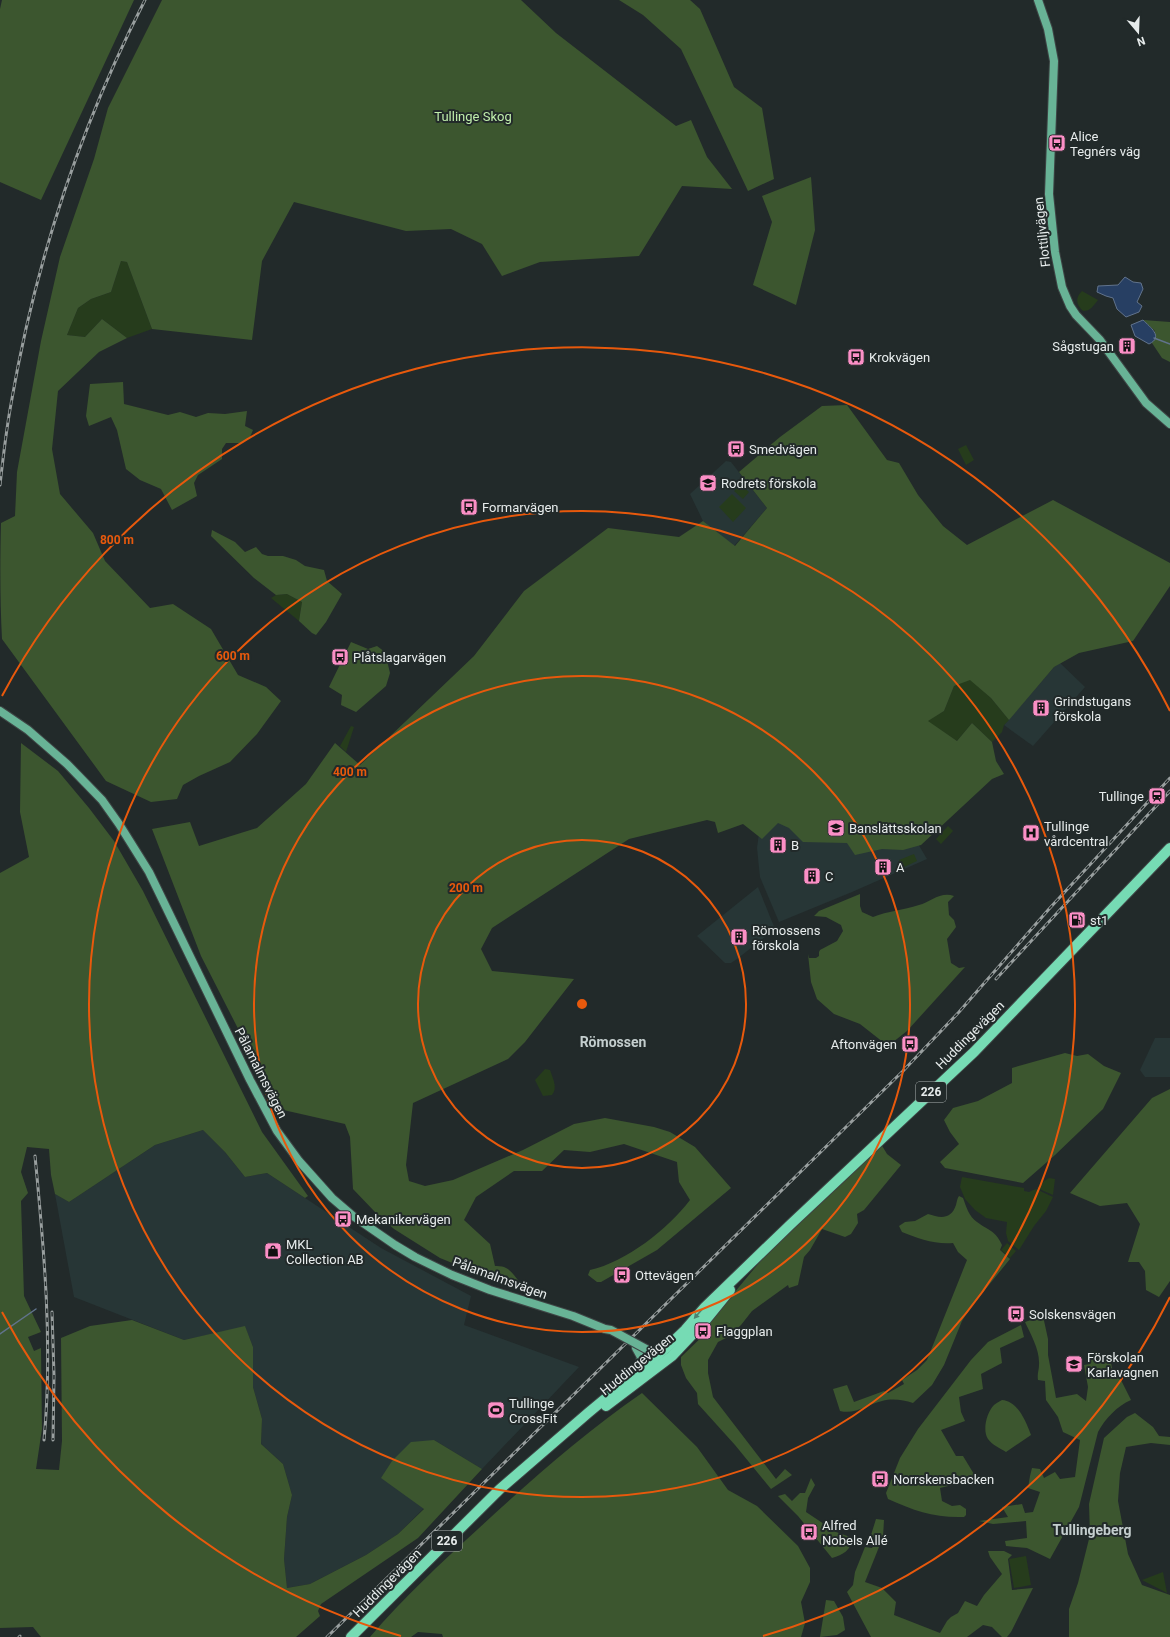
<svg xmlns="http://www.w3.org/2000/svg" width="1170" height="1637" font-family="Roboto,sans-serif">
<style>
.built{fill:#273636}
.green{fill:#263c1c}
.forest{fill:#3c562f}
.water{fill:#273f63;stroke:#61738c}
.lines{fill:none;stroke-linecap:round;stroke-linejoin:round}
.stream{stroke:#61738c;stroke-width:1.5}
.secondary-casing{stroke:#3e4545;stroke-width:10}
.primary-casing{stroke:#3e4545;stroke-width:12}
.secondary{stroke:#68b396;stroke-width:8}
.primary{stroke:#76dbb4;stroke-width:10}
.rail-casing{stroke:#999f9f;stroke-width:3}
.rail{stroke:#222a2a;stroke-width:1.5;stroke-dasharray:4.5;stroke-linecap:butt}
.secondary-bridge-casing{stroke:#3e4545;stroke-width:10;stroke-linecap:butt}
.secondary-bridge{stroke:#68b396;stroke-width:8}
.oneway{fill:#4c826f}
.ring{fill:none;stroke:#e8590c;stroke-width:2}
.labels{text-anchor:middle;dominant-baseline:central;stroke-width:4;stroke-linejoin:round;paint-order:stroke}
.shield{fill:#222a2a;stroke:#acb2b2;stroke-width:1}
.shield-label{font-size:12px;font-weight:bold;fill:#e7ecec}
.park-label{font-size:13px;fill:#bfedab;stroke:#222a2a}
.poi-label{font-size:13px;fill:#e7ecec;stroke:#222a2a;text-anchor:start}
.street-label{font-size:13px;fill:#e7ecec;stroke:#222a2a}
.neighbourhood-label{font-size:14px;font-weight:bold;fill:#c4cece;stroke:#222a2a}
.centre{fill:#e8590c;stroke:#222a2a;stroke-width:2}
.ring-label{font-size:12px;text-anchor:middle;font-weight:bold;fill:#e8590c;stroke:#222a2a;stroke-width:4;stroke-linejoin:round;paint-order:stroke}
</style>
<rect width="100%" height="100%" fill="#222a2a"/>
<g class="built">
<path d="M726 461 731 462 767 508 734 546 703 521 690 494Z"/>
<path d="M1060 663 1085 687 1033 746 1004 725 1054 667Z"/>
<path d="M858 742 927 859 852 892 779 922 760 877 757 848 759 833Z"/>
<path d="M758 887 775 929 737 959 731 963H725L697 936Z"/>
<path d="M1155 1038H1170V1077H1145L1140 1070Z"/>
<path d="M203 1130 225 1152 245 1177 267 1173 381 1248 471 1296 464 1325 579 1367 482 1469 434 1440 424 1508 398 1534 366 1555 310 1584 287 1588 284 1559 287 1517 292 1495 283 1464 261 1444 262 1419 253 1387V1347L245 1327 184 1340 74 1297 55 1194 69 1202 155 1145Z"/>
</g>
<g class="green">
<path d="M121 261 127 262 152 329 127 338 102 319 85 337 67 335 78 308 91 299 111 292Z"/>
<path d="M1082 291 1098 300C1093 306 1091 311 1083 311 1076 304 1075 298 1082 291Z"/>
<path d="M966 445 974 460 966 465 958 449Z"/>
<path d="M741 485 749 492 743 499 734 491Z"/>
<path d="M732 494 746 508 733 522 719 507Z"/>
<path d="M287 594 302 602 299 621 271 598 276 595Z"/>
<path d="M970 679 991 698 1009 720 1004 725 1002 732 992 742 972 723 957 741 927 721 944 711 954 686Z"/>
<path d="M351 726 354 727 346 752 340 746Z"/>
<path d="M948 826 953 831 941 844 936 839Z"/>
<path d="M914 854 917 861 902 868 899 860Z"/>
<path d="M545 1069 550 1070C553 1079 558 1088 552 1095L543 1096 535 1080Z"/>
<path d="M962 1177 1024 1188V1191L1029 1192 1036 1189 1053 1197 1046 1211 1034 1226 1019 1250 1008 1241 1006 1233 1007 1222 986 1218 975 1210 965 1199 960 1187Z"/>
<path d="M1049 1178 1055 1179 1053 1195 1037 1188 1044 1181Z"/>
<path d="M1007 1243 1016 1251 1010 1258 1001 1250Z"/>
<path d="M1026 1556 1031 1585 1014 1588 1009 1559Z"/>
<path d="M1163 1572 1167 1593 1142 1580Z"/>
</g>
<g class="forest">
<path d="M2 0H134L41 200 0 182V9Z"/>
<path d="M162 0H521L556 33 676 126 691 120 707 157 732 189 682 186 639 256 540 262 502 276 482 244 451 229 406 231 294 202 262 261 252 340 152 329 127 262 121 261 111 292 91 299 78 308 67 335 85 337 102 319 127 338 99 352 58 391 52 449 60 494 93 533 105 561 150 608 173 604 211 629 238 675 266 687 281 701 257 734 230 762 199 776 183 785 177 799 151 802 106 781 2 639C0 602 0 561 1 523L15 516 17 472 41 341 60 257 94 159 108 108Z"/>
<path d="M619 0H690L700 9 734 87 762 108 774 179 748 191 681 49 643 15Z"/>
<path d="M811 177 815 230 796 305 753 285 772 222 762 196Z"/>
<path d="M1143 320 1170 322V362L1162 358 1152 343 1154 338 1155 331Z"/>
<path d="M123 382 124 404 168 415 180 412 196 417 208 413 225 414 247 411 245 426 253 430 250 437 242 443H226L222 449V459L198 475 194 483 197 496 172 510 161 489 140 480 126 469 117 430 111 417 89 426 86 416 90 384Z"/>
<path d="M847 405 887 460 899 463 918 495 943 526 967 545 1053 500 1170 563V586L1133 641 1079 653 1054 667 1009 720 991 698 970 680 954 686 944 711 928 721 957 741 972 723 992 742 996 761 1004 774 992 779 921 845 903 850 882 849 855 855 847 843 803 842 789 828 778 823 762 839 743 824 718 833 715 822 707 820 629 839 492 928 481 949 492 971 574 979 525 1042 508 1059 413 1103 406 1165 409 1181 425 1186 453 1180 523 1150 574 1124 605 1118 654 1127 670 1132 695 1147 731 1188 657 1250 601 1282H597L588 1275 590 1270C626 1262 668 1229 690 1200L679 1182 677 1162 624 1144 590 1152 564 1150 542 1171H514L476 1197 464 1220 490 1244 495 1266C497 1266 502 1266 504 1267 513 1270 522 1287 528 1294L440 1258 394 1229 375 1212 353 1189 350 1137 345 1124 279 1109 201 956 152 829 190 822 199 846 257 828 306 784 335 743 360 765 474 656 524 591 608 528 679 537 703 521 735 546 767 508 739 472 780 437 822 406Z"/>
<path d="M212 530 235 542 245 552 256 547 262 554 268 556H283L296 560 305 566 324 570 327 581 342 594 326 622 316 635 312 633 299 621 302 602 287 594 276 595 254 578 211 536Z"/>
<path d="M351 642 368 649 377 646 385 652 390 673 386 686 356 712 341 705 342 695 329 687Z"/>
<path d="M21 743 58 771 89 808 114 841 143 891 262 1132 308 1196 305 1198 267 1173 245 1177 225 1152 203 1130 155 1145 69 1202 55 1194 51 1175 49 1149 27 1147 21 1172 28 1193 21 1201 24 1296 41 1332 28 1337 34 1351 41 1348 42 1429 36 1469 59 1470 62 1441 61 1338 90 1326 132 1320 184 1340 245 1326 253 1347V1387L262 1419 261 1444 283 1464 292 1495 287 1517 284 1559 287 1588 310 1584 366 1555 398 1534 424 1509 381 1478 392 1461 411 1442 434 1440 482 1469 418 1538 321 1604 318 1611 320 1616 296 1637H41L33 1627 0 1628V873L29 857 20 812Z"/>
<path d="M860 894V906L862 912 873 917C888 911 903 910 919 905 930 902 941 891 954 896L948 902 949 915 954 920 956 927 947 939 951 963 959 968 965 967 907 1031 888 1046 860 1024 834 1014 817 999 811 982 808 954 809 958H816L819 956V952L820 950 837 941 843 931 841 925 826 917 814 916 819 911Z"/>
<path d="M1065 1053 1077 1056 1088 1054 1104 1066 1121 1073 1103 1109 1055 1155 1023 1183 945 1168 940 1162 959 1144 950 1132 944 1120 953 1108 978 1101 1012 1083V1068Z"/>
<path d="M1170 1089V1281L1159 1297 1146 1290 1145 1271 1139 1262H1128L1140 1224 1127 1203 1100 1206 1070 1193 1152 1098Z"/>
<path d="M881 1144 887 1154 901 1165 864 1210 857 1214 858 1223 851 1234 845 1237 822 1229 810 1250 804 1257 798 1285 789 1288 788 1285 752 1311 741 1325 728 1337 718 1342 708 1360V1373L713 1397 776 1479 785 1469 792 1475 771 1489 735 1445 698 1404 697 1393 686 1378 681 1365V1357L708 1331 706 1327 772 1247Z"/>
<path d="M959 1196 963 1198C966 1206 969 1217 977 1222 989 1231 995 1230 1002 1245L1000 1250 1010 1259 971 1307 962 1321 944 1365 932 1385 913 1403C903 1400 893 1398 882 1401 868 1404 856 1415 840 1411L833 1389 847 1385 854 1402 884 1391 888 1393 904 1384 902 1380 917 1370 927 1360 967 1260 958 1252 953 1243C936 1245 917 1238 902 1232L899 1226 905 1222 915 1221 928 1214C940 1218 951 1220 956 1205 957 1201 957 1199 959 1196Z"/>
<path d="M1043 1316 1048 1339V1355L1056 1398 1077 1394 1086 1401 1088 1387 1084 1365 1090 1364 1093 1351 1110 1358 1112 1368 1120 1378 1131 1400C1117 1406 1105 1419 1098 1432L1079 1507 1050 1559 1027 1548 1006 1546 1005 1541 1027 1538 1026 1521 993 1524 979 1521 1008 1517 1002 1507 1022 1504 1025 1513 1033 1512 1040 1492 1028 1488 1030 1476 1032 1468 1040 1469 1044 1478 1055 1472 1060 1479 1075 1477 1080 1440 1063 1432 1058 1417 1046 1400 1045 1381 1038 1380C1037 1374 1039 1370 1039 1365 1040 1350 1031 1335 1025 1322Z"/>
<path d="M1021 1325 1024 1337 1000 1348 1002 1363 981 1374 983 1389 959 1397 961 1412 965 1421 941 1430 956 1456H963L977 1479 940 1488 942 1501 952 1506 960 1505 966 1509V1515L964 1517C934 1518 915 1511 888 1499L886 1493 900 1458 918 1429 971 1360 988 1342Z"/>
<path d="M642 1393 697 1447 728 1490 757 1506 798 1546 810 1568V1582L801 1602 805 1623 801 1637H443L442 1634 418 1632 411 1637H370C403 1598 441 1563 478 1529 530 1481 583 1434 642 1393Z"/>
<path d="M1002 1400C1018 1401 1026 1422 1031 1435L1006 1452C1000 1448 992 1445 988 1439 982 1430 987 1412 994 1405 996 1403 999 1402 1002 1400Z"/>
<path d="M1135 1413 1153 1427 1159 1436 1170 1437V1445L1151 1443 1126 1447 1120 1473 1118 1501 1128 1554 1142 1585 1170 1595V1637H1069V1609L1078 1583 1090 1535 1089 1504 1104 1438 1127 1417Z"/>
<path d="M811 1478 815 1485 808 1498 806 1512 836 1532 853 1538C851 1550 843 1555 832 1558L798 1516 778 1496 785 1494 792 1501 800 1493H805Z"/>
<path d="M876 1519 884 1520 883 1537 865 1582 882 1588 896 1602 894 1615 940 1633 947 1621 951 1617 958 1613 965 1601 977 1606 984 1595 1002 1574 990 1557 988 1551H1004L1012 1555 1008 1559 1012 1590 1033 1588 1011 1632 1007 1637H1002L992 1627 983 1625 967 1637H871L847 1592 853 1585 855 1572 865 1547 872 1548 877 1541 871 1535Z"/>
<path d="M826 1600 834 1601 843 1617 845 1630 837 1635 820 1637Z"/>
</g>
<g class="water">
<path d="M1125 277 1133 282 1141 283 1143 289 1137 302 1142 306 1139 312 1126 317 1117 309 1113 298 1106 296 1097 292 1098 286 1118 285Z"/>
<path d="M1143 320C1150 327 1164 337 1149 344L1135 336 1131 325Z"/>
</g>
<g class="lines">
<g class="stream">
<path d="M1154 338 1170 344"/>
<path d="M0 1334 36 1309"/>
</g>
<defs>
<g id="secondary">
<path d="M1038 0 1048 29 1054 61 1049 194 1055 252 1062 287 1070 306 1076 315 1100 340 1146 403 1170 424"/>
<path d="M0 711 28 730 67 764 102 800 119 824 149 872 250 1080 277 1131 299 1161 332 1198 353 1216 395 1245 415 1257 452 1275 490 1290 573 1316 605 1329"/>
<path d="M636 1348 641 1357 638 1371"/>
</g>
<g id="primary">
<path d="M606 1406 672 1356 704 1322 730 1290"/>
<path d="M351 1637 500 1489 588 1413 665 1349 685 1330 705 1307 791 1224 974 1052 1170 848"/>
</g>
</defs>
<use href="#secondary" class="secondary-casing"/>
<use href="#primary" class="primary-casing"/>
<use href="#secondary" class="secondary"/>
<use href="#primary" class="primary"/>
<defs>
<g id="rail">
<path d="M0 485C3 458 6 431 11 404 35 264 80 127 145 0"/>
<path d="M996 979 1170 791"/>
<path d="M35 1156C44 1249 53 1346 44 1440"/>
<path d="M52 1312 54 1376 53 1440"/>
<path d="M19 1637 20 1636"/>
<path d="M327 1637 903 1071 959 1012 1049 909 1170 778"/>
</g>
</defs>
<use href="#rail" class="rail-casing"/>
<use href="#rail" class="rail"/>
<defs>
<path id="secondary-bridge" d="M605 1329 611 1330 648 1350"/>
</defs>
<use href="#secondary-bridge" class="secondary-bridge-casing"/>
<use href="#secondary-bridge" class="secondary-bridge"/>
</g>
<defs><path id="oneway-solid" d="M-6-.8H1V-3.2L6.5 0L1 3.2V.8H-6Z"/></defs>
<use class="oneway" href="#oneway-solid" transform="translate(698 1314) rotate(131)"/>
<g class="ring">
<circle cx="582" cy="1004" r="164"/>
<circle cx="582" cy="1004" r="328"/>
<circle cx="582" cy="1004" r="493"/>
<path d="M1170 1297A657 657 0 0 1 763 1636M401 1636A657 657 0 0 1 2 1312M2 696A657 657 0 0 1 1170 711"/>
</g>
<defs>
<symbol id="bus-square" viewBox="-11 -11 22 22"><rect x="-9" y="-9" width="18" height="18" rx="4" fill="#fb8fc6" stroke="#222a2a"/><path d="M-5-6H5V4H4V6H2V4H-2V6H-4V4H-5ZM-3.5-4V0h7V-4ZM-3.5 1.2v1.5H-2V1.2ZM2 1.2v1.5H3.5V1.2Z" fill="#111"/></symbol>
<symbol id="building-square" viewBox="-11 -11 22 22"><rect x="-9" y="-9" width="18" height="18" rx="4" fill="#fb8fc6" stroke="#222a2a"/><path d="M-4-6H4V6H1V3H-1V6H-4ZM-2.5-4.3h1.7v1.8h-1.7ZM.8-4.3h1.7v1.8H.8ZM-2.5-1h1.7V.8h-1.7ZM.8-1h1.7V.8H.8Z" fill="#111"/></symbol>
<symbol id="school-square" viewBox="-11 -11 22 22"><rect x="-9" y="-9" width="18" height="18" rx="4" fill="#fb8fc6" stroke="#222a2a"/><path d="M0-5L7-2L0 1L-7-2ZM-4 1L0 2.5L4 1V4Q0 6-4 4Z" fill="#111"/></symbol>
<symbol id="station-square" viewBox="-11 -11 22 22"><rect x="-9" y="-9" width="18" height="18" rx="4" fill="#fb8fc6" stroke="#222a2a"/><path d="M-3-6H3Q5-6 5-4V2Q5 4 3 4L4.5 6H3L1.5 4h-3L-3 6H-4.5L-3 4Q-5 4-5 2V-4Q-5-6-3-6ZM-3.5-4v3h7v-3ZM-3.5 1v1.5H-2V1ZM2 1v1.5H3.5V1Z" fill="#111"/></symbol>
<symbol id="hospital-square" viewBox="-11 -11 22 22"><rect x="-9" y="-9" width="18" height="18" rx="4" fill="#fb8fc6" stroke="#222a2a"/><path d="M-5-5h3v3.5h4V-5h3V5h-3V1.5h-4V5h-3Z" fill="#111"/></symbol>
<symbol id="fuel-square" viewBox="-11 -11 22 22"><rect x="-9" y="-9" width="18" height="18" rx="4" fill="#fb8fc6" stroke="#222a2a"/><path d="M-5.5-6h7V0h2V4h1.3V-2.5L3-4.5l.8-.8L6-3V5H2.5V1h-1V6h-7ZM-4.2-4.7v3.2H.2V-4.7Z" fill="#111"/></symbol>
<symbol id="shop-square" viewBox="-11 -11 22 22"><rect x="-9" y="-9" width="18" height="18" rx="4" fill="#fb8fc6" stroke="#222a2a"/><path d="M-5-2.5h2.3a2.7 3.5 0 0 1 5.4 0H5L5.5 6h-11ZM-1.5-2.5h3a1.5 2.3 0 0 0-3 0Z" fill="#111"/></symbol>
<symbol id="stadium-square" viewBox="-11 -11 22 22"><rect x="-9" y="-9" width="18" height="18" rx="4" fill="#fb8fc6" stroke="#222a2a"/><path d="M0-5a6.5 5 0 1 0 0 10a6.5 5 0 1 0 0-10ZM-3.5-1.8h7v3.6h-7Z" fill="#111"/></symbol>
</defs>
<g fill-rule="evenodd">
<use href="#bus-square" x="1047" y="133" width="20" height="20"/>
<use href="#building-square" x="1117" y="336" width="20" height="20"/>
<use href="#bus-square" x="846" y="347" width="20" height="20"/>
<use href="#bus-square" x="726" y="439" width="20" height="20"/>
<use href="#school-square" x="698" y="473" width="20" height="20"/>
<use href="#bus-square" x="459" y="497" width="20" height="20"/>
<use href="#bus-square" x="330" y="647" width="20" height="20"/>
<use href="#building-square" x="1031" y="698" width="20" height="20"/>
<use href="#station-square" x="1147" y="786" width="20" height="20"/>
<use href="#school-square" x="826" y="818" width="20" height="20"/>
<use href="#hospital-square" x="1021" y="823" width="20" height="20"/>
<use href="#building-square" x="768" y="835" width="20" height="20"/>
<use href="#building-square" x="873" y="857" width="20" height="20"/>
<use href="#building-square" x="802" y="866" width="20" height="20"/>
<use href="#fuel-square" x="1067" y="910" width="20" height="20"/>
<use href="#building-square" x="729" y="927" width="20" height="20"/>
<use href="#bus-square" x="900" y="1034" width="20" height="20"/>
<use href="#bus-square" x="333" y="1209" width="20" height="20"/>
<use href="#shop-square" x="263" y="1241" width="20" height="20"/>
<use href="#bus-square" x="612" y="1265" width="20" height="20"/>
<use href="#bus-square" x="1006" y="1304" width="20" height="20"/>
<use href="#bus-square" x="693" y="1321" width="20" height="20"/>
<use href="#school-square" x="1064" y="1354" width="20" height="20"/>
<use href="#stadium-square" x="486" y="1400" width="20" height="20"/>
<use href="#bus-square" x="870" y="1469" width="20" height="20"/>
<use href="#bus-square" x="799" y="1522" width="20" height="20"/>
</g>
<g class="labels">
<g class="shield">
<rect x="916" y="1082" width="30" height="20" rx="3"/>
<rect x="432" y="1531" width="30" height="20" rx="3"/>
</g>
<g class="shield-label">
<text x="931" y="1092">226</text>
<text x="447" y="1541">226</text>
</g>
<g class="park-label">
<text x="473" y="116">Tullinge Skog</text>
</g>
<g class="poi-label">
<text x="1070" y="136">Alice<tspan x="1070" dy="15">Tegnérs väg</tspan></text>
<text x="1114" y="346" text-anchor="end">Sågstugan</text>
<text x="869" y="357">Krokvägen</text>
<text x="749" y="449">Smedvägen</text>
<text x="721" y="483">Rodrets förskola</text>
<text x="482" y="507">Formarvägen</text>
<text x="353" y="657">Plåtslagarvägen</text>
<text x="1054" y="701">Grindstugans<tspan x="1054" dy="15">förskola</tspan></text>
<text x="1144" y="796" text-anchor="end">Tullinge</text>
<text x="1044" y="826">Tullinge<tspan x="1044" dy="15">vårdcentral</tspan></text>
<text x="849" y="828">Banslättsskolan</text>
<text x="791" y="845">B</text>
<text x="896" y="867">A</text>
<text x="825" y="876">C</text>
<text x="1090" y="920">st1</text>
<text x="752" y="930">Römossens<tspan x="752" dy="15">förskola</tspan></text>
<text x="897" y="1044" text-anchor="end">Aftonvägen</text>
<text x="356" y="1219">Mekanikervägen</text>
<text x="286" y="1244">MKL<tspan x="286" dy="15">Collection AB</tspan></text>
<text x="635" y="1275">Ottevägen</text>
<text x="1029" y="1314">Solskensvägen</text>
<text x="716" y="1331">Flaggplan</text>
<text x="1087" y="1357">Förskolan<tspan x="1087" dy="15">Karlavagnen</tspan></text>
<text x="509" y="1403">Tullinge<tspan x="509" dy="15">CrossFit</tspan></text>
<text x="893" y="1479">Norrskensbacken</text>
<text x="822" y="1525">Alfred<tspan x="822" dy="15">Nobels Allé</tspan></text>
</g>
<g class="street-label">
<text transform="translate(1042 232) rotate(-96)">Flottiljvägen</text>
<text transform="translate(970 1035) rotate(-45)">Huddingevägen</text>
<text transform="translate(261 1073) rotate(63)">Pålamalmsvägen</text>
<text transform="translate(500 1278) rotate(20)">Pålamalmsvägen</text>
<text transform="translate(637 1364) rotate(-39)">Huddingevägen</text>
<text transform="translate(387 1583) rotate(-45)">Huddingevägen</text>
</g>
<g class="neighbourhood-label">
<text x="613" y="1042">Römossen</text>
<text x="1092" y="1530">Tullingeberg</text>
</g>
</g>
<circle cx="582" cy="1004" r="6" class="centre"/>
<g class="ring-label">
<text x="117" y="544">800 m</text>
<text x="233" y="660">600 m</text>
<text x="350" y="776">400 m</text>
<text x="466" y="892">200 m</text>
</g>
<g transform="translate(1138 32) rotate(161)" stroke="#222a2a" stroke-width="3" paint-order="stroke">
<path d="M0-3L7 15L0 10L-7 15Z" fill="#e7ecec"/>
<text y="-6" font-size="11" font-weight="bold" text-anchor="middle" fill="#e7ecec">N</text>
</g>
</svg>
